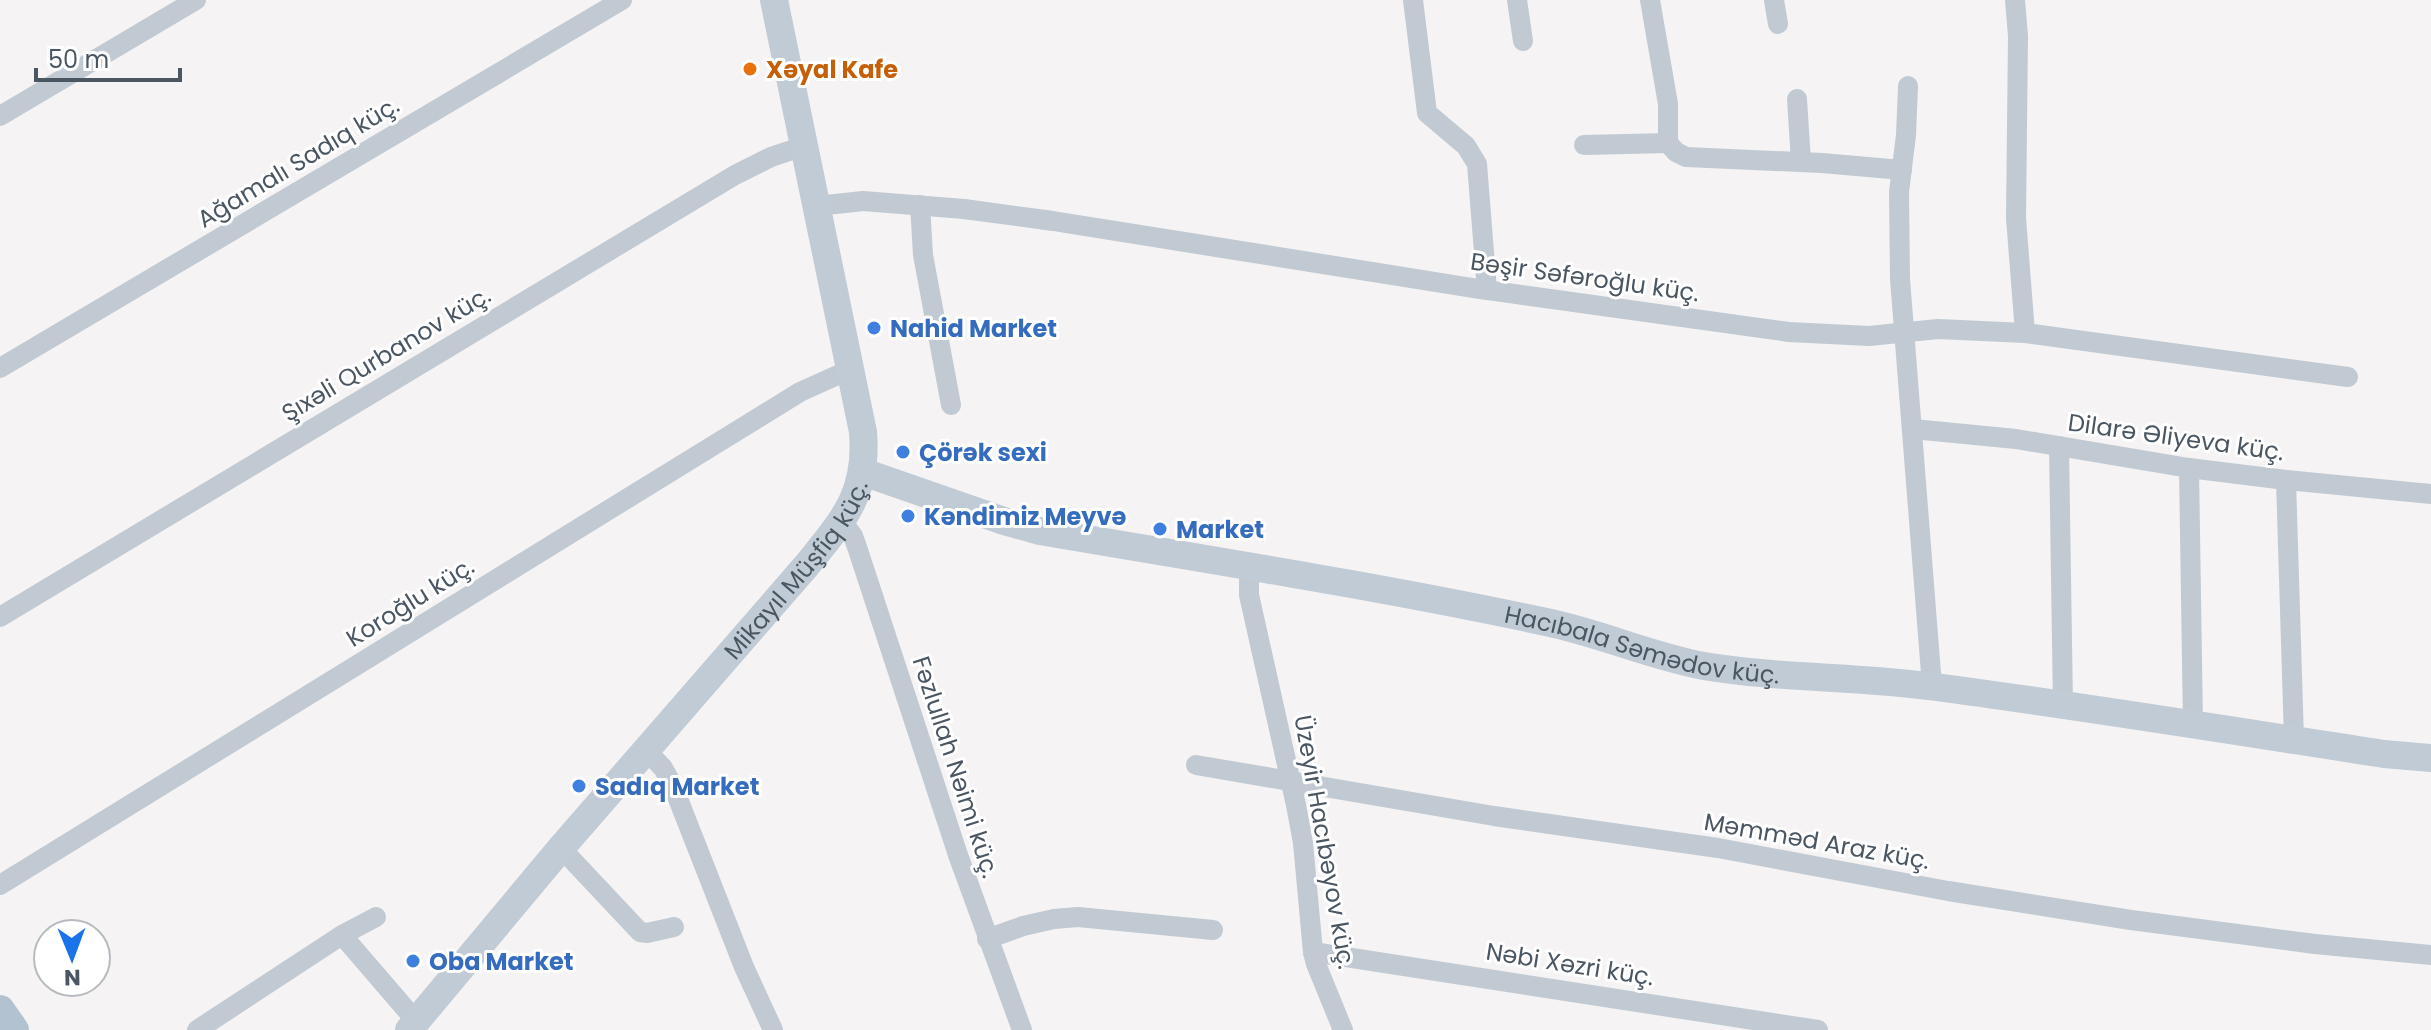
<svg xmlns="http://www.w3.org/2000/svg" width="2431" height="1030" font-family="Poppins,sans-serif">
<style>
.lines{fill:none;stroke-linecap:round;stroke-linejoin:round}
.street{stroke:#c1cad2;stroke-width:20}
.secondary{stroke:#c1cbd6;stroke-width:28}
.primary{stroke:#b3c2d1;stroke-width:30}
.food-dot{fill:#e8710a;stroke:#fff;stroke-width:3}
.shop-dot{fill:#3f7fe0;stroke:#fff;stroke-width:3}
.labels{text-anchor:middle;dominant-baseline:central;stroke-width:6;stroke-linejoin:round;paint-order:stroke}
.food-label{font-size:24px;font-weight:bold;fill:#c56008;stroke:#fff;text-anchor:start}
.street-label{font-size:24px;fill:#4a5661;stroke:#fff}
.shop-label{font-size:24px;font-weight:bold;fill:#366cbe;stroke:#fff;text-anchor:start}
</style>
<rect width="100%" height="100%" fill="#f5f3f3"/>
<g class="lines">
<g class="street">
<path d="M1413 0 1427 113 1466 146 1477 164 1487 290"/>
<path d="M1517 0 1523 41"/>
<path d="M1650 0 1668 104V143L1676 152 1686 157 1822 163 1902 170"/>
<path d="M1774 0 1778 24"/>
<path d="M2015 0 2018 36 2016 218 2025 333"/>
<path d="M1908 86 1906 135 1899 192 1900 279 1932 686"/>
<path d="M1797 99 1801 162"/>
<path d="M0 116 196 0"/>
<path d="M1584 145 1668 143"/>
<path d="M920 205 923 255 951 405"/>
<path d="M817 206 863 201 964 209 1053 221 1479 289 1789 332 1869 336 1938 329 2025 333 2348 377"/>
<path d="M0 368 622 0"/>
<path d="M1913 429 2016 439 2189 468 2286 480 2431 494"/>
<path d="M2059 446 2063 706"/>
<path d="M2189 468 2193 725"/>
<path d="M2286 480 2294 740"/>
<path d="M842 521 853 536 857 547 958 855 1022 1030"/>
<path d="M1249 566V595L1296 805 1303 843 1313 952 1316 964 1343 1030"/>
<path d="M0 617 735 175 771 157 804 146"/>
<path d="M645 749 663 768 673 786 744 967 773 1030"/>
<path d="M1196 765 1494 816 1718 848 1948 891 2131 920 2315 944 2431 955"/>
<path d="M561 848 640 932 647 933 674 927"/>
<path d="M0 885 800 392 851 369"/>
<path d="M342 935 376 917"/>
<path d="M987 939 1023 926 1054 919 1078 917 1213 930"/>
<path d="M1313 952 1818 1030"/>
<path d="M197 1030 342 935 416 1021"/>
</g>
<g class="secondary">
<path id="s1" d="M863 472 1004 521 1040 531C1209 560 1378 586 1546 622 1600 633 1650 656 1704 666 1781 679 1859 676 1936 687 2086 707 2235 731 2384 754L2431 758"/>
<path id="s2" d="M409 1030 561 848 807 565C844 519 868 494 863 432L774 0"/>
</g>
<path class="primary" d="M0 1010 14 1030"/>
</g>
<circle class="food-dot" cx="750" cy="69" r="8"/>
<g class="shop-dot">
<circle cx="874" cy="328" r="8"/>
<circle cx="903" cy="452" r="8"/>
<circle cx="908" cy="516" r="8"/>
<circle cx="1160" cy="529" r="8"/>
<circle cx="579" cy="786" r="8"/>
<circle cx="413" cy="961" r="8"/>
</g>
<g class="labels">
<g class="food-label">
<text x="766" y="69">Xəyal Kafe</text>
</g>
<g class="street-label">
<text transform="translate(298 162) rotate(-31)">Ağamalı Sadıq küç.</text>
<text transform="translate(1585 277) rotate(8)">Bəşir Səfəroğlu küç.</text>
<text transform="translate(386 354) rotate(-31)">Şıxəli Qurbanov küç.</text>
<text transform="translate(2176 437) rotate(8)">Dilarə Əliyeva küç.</text>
<text stroke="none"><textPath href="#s2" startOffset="602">Mikayıl Müşfiq küç.</textPath></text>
<text transform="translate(410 602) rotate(-32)">Koroğlu küç.</text>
<text stroke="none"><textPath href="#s1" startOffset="800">Hacıbala Səmədov küç.</textPath></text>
<text transform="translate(956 767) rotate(72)">Fəzlullah Nəimi küç.</text>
<text transform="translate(1817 841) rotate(10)">Məmməd Araz küç.</text>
<text transform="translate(1325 842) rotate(80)">Üzeyir Hacıbəyov küç.</text>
<text transform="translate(1570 964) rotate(9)">Nəbi Xəzri küç.</text>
</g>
<g class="shop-label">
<text x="890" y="328">Nahid Market</text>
<text x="919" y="452">Çörək sexi</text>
<text x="924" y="516">Kəndimiz Meyvə</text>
<text x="1176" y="529">Market</text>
<text x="595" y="786">Sadıq Market</text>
<text x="429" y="961">Oba Market</text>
</g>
</g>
<g transform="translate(72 958) rotate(179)"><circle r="38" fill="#ffffff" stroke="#b7bbc0" stroke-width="2"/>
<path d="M0-6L14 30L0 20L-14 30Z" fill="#1a73e8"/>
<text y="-12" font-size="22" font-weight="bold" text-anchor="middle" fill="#4a5661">N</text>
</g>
<path d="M36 68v12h144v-12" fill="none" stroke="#4a5661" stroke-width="4"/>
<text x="48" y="68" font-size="24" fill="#4a5661" stroke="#ffffff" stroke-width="6" paint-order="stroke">50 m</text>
</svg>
